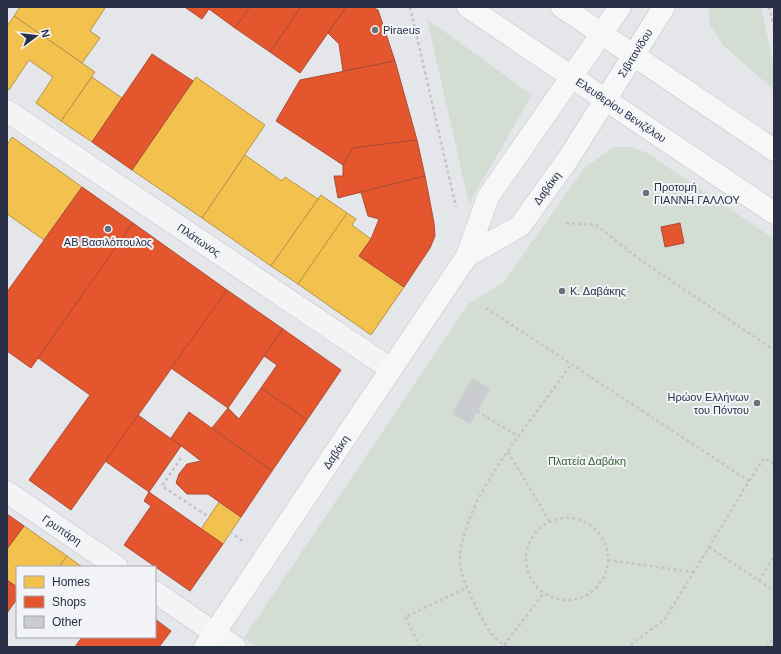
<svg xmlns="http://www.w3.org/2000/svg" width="781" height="654" font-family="Helvetica,sans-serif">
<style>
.green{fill:#d4ddd4}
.homes{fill:#f2c14e;stroke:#b6964b}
.shops{fill:#e4572e;stroke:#ac4b35}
.building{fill:#caccd0}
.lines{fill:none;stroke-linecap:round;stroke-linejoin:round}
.minor-casing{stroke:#c2c4c7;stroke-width:23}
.secondary-casing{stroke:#c2c4c7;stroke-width:23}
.primary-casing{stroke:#c0c3c7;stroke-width:23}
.path{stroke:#c3c4c9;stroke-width:2.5;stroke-dasharray:3 3;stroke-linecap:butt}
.minor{stroke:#f3f4f6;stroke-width:22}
.secondary{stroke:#f7f7f7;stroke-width:22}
.primary{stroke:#f7f7f7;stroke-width:22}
.poi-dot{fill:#6a707e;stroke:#f2f4f8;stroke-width:1.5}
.labels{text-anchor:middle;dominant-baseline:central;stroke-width:4;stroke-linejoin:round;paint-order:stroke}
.poi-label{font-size:11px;fill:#293045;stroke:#f2f4f8;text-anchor:start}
.street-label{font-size:11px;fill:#293045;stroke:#f2f4f8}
.park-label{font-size:11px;fill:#396235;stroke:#f2f4f8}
</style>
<rect width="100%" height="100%" fill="#e4e6e9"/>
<g class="green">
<path d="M709 7H761L774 67V90L724 46 710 25Z"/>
<path d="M427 19 532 95 469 204Z"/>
<path d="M614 147H631L647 153 774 239V647H257L244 638 468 304 504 282 584 168Z"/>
</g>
<g class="homes">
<path d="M20 7H103L105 8 90 31 100 38 82 63 14 16Z"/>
<path d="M14 16 95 72 61 121 36 103 53 77 29 60 9 90 7 88V26Z"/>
<path d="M92 77 122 98 92 142 61 121Z"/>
<path d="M196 77 265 125 202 218 132 170Z"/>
<path d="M12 137 82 187 44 240 7 214V145Z"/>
<path d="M245 155 282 181 285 177 318 199 271 266 202 218Z"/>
<path d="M321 195 347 213 298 284 271 266Z"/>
<path d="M347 213 356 219 352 225 371 239 359 256 404 287 371 335 298 284Z"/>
<path d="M219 502 241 517 223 544 201 529Z"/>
<path d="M24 526 67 556 59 567H17V587L7 580V549Z"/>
<path d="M67 556 82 567H59Z"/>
</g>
<g class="shops">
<path d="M187 7H250L235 28 209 9 202 19 186 8Z"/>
<path d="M250 7H301L270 52 235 28Z"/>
<path d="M301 7H346L300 73 270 52Z"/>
<path d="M346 7H372L378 10 395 61 343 71 339 44 328 33Z"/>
<path d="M152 54 193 81 132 170 92 142Z"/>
<path d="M395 61 417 140 353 148 343 165 276 121 300 80Z"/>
<path d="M417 140 425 176 338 198 334 176H343V165L353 148Z"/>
<path d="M425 176 434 223 435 236 430 248 404 287 359 256 371 239 379 219 368 216 361 192Z"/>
<path d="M82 187 133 223 31 368 7 351V292Z"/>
<path d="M133 223 227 290 71 510 29 480 90 395 38 358Z"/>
<path d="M680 223 684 243 665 247 661 227Z"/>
<path d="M227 290 283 329 228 408 171 368Z"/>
<path d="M283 329 341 370 307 420 261 388 277 365 264 356Z"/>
<path d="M261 388 307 420 272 471 212 428 228 408 239 419Z"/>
<path d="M189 412 272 471 241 517 208 494H187L176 483 179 474 187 464 201 461 171 438Z"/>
<path d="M138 415 181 446 149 492 105 461Z"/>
<path d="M149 492 223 544 190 591 124 545 151 506 144 501Z"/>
<path d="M7 514 24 526 7 549Z"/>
<path d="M7 580 17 587V599L7 613Z"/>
<path d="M155 619 171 631 159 647H75L82 637H155Z"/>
</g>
<path class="building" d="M472 378 490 389 470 424 452 414Z"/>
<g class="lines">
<defs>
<g id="minor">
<path d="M7 111 391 369"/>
<path d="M7 492 117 567"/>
<path d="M155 592 235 647"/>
</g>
<g id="secondary">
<path d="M467 256 520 226 568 159 664 7"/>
<path d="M205 647 467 256 488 197 620 7"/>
</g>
<g id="primary">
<path d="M468 7 774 213"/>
<path d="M562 7 774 150"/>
</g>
</defs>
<use href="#minor" class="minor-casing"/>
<use href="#secondary" class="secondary-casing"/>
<use href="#primary" class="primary-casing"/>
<g class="path">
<path d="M410 7 456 207"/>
<path d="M769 7 774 27"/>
<path d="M566 223 596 225 639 259 774 350"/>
<path d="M486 308 749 481 665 619 628 647"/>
<path d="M477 411 519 437"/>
<path d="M508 452 550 522"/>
<path d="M181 458 162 486 209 517"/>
<path d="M749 481 764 458 774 464"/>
<circle cx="567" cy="559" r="41"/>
<path d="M230 532 244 542"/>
<path d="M709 547 774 591"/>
<path d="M608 560 693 572"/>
<path d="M759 581 774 556"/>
<path d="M504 645 544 593"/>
<path d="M420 647 405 617 466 588"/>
<path d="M507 647C492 639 483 621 476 607 469 593 458 570 460 555 468 488 535 419 571 364"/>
<path d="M767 647 774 637"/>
</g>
<use href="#minor" class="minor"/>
<use href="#secondary" class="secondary"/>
<use href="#primary" class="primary"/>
</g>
<g class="poi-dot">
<circle cx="375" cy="30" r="4"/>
<circle cx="646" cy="193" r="4"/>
<circle cx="108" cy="229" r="4"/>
<circle cx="562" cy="291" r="4"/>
<circle cx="757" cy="403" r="4"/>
</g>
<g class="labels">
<g class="poi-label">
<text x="383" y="30">Piraeus</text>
<text x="654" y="187">Προτομή<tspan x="654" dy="13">ΓΙΑΝΝΗ ΓΑΛΛΟΥ</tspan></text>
<text x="108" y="242" text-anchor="middle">ΑΒ Βασιλόπουλος</text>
<text x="570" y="291">Κ. Δαβάκης</text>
<text x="749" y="397" text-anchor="end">Ηρώον Ελλήνων<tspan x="749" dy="13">του Πόντου</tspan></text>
</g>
<g class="street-label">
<text transform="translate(635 53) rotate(-58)">Σιβιτανίδου</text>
<text transform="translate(621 110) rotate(34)">Ελευθερίου Βενιζέλου</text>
<text transform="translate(547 188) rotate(-54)">Δαβάκη</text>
<text transform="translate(199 240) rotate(34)">Πλάτωνος</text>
<text transform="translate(336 452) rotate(-56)">Δαβάκη</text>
<text transform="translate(62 530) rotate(34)">Γρυπάρη</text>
</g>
<g class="park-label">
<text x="587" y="461">Πλατεία Δαβάκη</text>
</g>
</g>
<rect width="781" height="654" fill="none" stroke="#293045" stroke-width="16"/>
<rect x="16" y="566" width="140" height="72" fill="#f2f4f8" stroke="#a2a6b0"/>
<rect x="24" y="576" width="20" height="12" fill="#f2c14e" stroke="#a2a6b0"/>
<text x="52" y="586" font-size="12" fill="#293045">Homes</text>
<rect x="24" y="596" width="20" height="12" fill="#e4572e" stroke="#a2a6b0"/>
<text x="52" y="606" font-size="12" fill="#293045">Shops</text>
<rect x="24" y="616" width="20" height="12" fill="#caccd0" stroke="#a2a6b0"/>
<text x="52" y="626" font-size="12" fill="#293045">Other</text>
<g transform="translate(36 36) rotate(75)" stroke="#f2f4f8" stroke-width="3" paint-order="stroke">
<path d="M0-3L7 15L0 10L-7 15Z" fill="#293045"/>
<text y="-6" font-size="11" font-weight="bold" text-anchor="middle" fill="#293045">N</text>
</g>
</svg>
